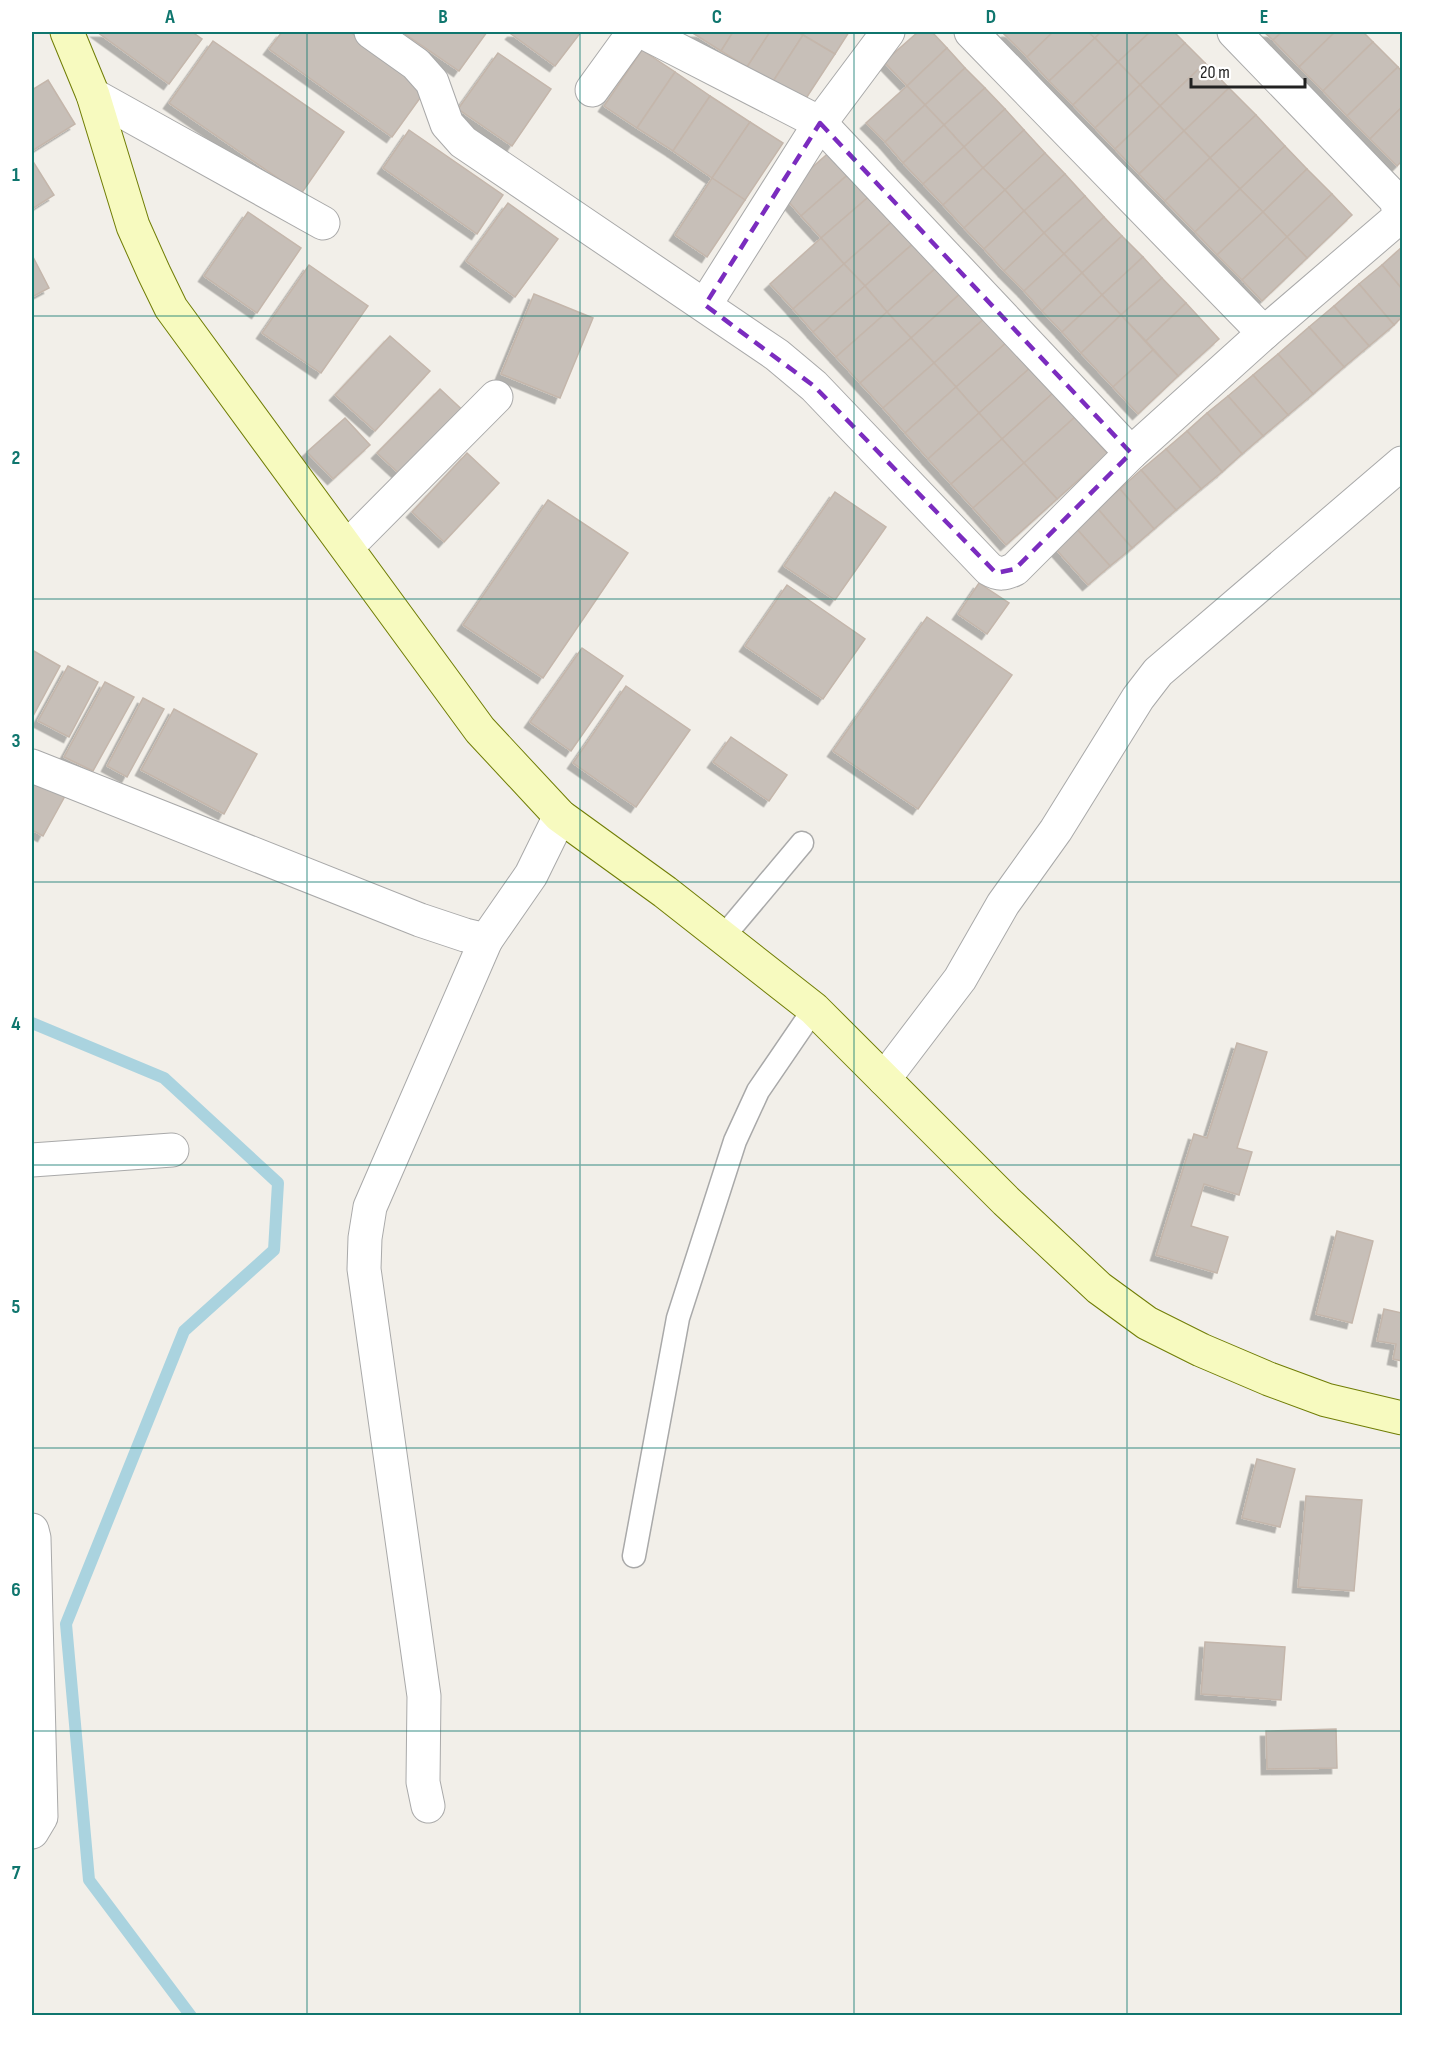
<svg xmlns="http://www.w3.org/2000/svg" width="1434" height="2047" font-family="'Sofia Sans Condensed',sans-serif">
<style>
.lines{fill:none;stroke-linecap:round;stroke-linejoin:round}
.stream{stroke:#aad3df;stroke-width:12}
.building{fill:#c7bfb8;stroke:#c4b6ab;stroke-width:1.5;filter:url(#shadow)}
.lane-casing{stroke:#a9a9a9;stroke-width:25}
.street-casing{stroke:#a9a9a9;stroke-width:35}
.secondary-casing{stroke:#707d05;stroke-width:35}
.lane{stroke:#fff;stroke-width:22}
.street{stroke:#fff;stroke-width:33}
.secondary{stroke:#f7fabf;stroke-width:33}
.marked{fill:none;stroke:#7b2cbf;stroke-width:4.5;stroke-dasharray:12 8;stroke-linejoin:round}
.grid{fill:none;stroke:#0f766e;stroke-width:1.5;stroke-opacity:0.55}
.neatline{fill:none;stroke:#0f766e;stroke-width:2}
.grid-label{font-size:20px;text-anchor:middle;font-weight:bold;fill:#0f766e}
</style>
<defs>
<filter id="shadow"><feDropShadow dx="-5.5" dy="5.5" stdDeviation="0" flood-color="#0004"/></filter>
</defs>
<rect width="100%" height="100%" fill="#f2efe9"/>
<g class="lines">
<path class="stream" d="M32 1023 164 1078 278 1183 274 1250 184 1331 66 1624 89 1880 191 2016"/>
</g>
<g class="building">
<path d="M97 32H192L202 39 169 84Z"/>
<path d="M282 32H350L428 87 392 137 269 49Z"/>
<path d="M402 32H487L459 71Z"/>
<path d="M513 32H581L555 66 511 34Z"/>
<path d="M691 32H733L721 51Z"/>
<path d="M733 32H770L747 67 721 51Z"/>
<path d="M770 32H797L803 35 772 83 747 67Z"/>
<path d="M805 32H849L835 54 803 35Z"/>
<path d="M918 32H932L947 48 907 86 884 62Z"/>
<path d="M1007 32H1053L1027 57 1004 34Z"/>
<path d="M1053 32H1088L1095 38 1049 81 1027 57Z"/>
<path d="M1088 32H1101L1095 38Z"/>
<path d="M1101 32H1150L1118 62 1095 38Z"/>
<path d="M1150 32H1174L1185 43 1140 85 1118 62Z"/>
<path d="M1264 32H1282L1273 40Z"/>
<path d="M1282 32H1335L1299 67 1273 40Z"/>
<path d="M1335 32H1363L1373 42 1323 91 1299 67Z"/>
<path d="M803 35 835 54 803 103 772 83Z"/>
<path d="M1095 38 1118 62 1073 105 1049 81Z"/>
<path d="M213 41 344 132 301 194 169 103Z"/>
<path d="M1373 42 1398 67 1347 116 1323 91Z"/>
<path d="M1185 43 1205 63 1160 106 1140 85Z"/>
<path d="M947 48 965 68 925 105 907 86Z"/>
<path d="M642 50 675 72 637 128 604 106Z"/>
<path d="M498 53 551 89 512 146 458 109Z"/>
<path d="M1118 62 1140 85 1095 128 1073 105Z"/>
<path d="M1205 63 1229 88 1184 131 1160 106Z"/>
<path d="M1398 67 1402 72V107L1370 139 1347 116Z"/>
<path d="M965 68 985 88 944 125 925 105Z"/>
<path d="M675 72 710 96 673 151 637 128Z"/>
<path d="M48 80 75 124 32 151V90Z"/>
<path d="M1140 85 1160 106 1115 149 1095 128Z"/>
<path d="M907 86 925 105 885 142 866 123Z"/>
<path d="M985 88 1005 109 964 147 944 125Z"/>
<path d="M1229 88 1256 115 1210 158 1184 131Z"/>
<path d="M710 96 750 122 712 178 673 151Z"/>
<path d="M925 105 944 125 903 163 885 142Z"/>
<path d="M1160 106 1184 131 1139 174 1115 149Z"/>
<path d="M1402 107V161L1397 166 1370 139Z"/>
<path d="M1005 109 1024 130 983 168 964 147Z"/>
<path d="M1256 115 1285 146 1240 189 1210 158Z"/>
<path d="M750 122 783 143 745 200 712 178Z"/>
<path d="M944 125 964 147 923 184 903 163Z"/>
<path d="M409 130 503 195 477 234 383 168Z"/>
<path d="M1024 130 1045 153 1005 190 983 168Z"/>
<path d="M1184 131 1210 158 1165 201 1139 174Z"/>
<path d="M1285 146 1307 169 1263 212 1240 189Z"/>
<path d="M964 147 983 168 943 205 923 184Z"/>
<path d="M833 149 852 171 801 216 782 194Z"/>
<path d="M1045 153 1065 174 1024 211 1005 190Z"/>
<path d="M1210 158 1240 189 1195 232 1165 201Z"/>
<path d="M32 160 54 195 32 209Z"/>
<path d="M983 168 1005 190 964 228 943 205Z"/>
<path d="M1307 169 1332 194 1287 237 1263 212Z"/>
<path d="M852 171 873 193 821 238 801 216Z"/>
<path d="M1065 174 1085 196 1044 233 1024 211Z"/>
<path d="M712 178 745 200 707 257 675 235Z"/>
<path d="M1240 189 1263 212 1217 255 1195 232Z"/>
<path d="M1005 190 1024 211 984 249 964 228Z"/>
<path d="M873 193 896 218 844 264 821 238Z"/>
<path d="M1332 194 1352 215 1307 258 1287 237Z"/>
<path d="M1085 196 1104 217 1064 254 1044 233Z"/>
<path d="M508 203 558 239 515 297 466 261Z"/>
<path d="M1024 211 1044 233 1004 271 984 249Z"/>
<path d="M248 212 301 248 257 313 204 276Z"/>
<path d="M1263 212 1287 237 1242 280 1217 255Z"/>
<path d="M1104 217 1122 236 1082 273 1064 254Z"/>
<path d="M896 218 916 241 865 286 844 264Z"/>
<path d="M1044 233 1064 254 1024 291 1004 271Z"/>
<path d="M1122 236 1143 257 1102 295 1082 273Z"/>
<path d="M1287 237 1307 258 1262 301 1242 280Z"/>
<path d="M821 238 844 264 793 309 770 284Z"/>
<path d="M916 241 938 266 887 312 865 286Z"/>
<path d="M1402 247V289L1382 265Z"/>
<path d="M1064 254 1082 273 1042 311 1024 291Z"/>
<path d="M32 255 49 288 32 297Z"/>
<path d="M1143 257 1162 278 1121 315 1102 295Z"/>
<path d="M844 264 865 286 813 332 793 309Z"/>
<path d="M309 265 368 306 321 373 262 333Z"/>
<path d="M1382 265 1402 289V317L1394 325 1359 284Z"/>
<path d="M938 266 962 292 911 338 887 312Z"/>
<path d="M1082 273 1102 295 1062 332 1042 311Z"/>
<path d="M1162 278 1186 303 1146 341 1121 315Z"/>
<path d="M1359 284 1394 325 1369 346 1334 306Z"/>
<path d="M865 286 887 312 836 357 813 332Z"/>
<path d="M962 292 985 318 934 363 911 338Z"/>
<path d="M534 294 593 318 560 398 501 374Z"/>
<path d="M1102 295 1121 315 1081 353 1062 332Z"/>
<path d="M1186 303 1219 339 1178 376 1146 341Z"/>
<path d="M1334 306 1369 346 1344 367 1309 327Z"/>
<path d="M887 312 911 338 860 383 836 357Z"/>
<path d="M1121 315 1153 350 1113 387 1081 353Z"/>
<path d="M985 318 1007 342 956 387 934 363Z"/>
<path d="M1309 327 1344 367 1313 394 1278 354Z"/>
<path d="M390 336 430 371 375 431 335 395Z"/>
<path d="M911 338 934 363 883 408 860 383Z"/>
<path d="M1007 342 1030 368 979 413 956 387Z"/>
<path d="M1153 350 1178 376 1138 414 1113 387Z"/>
<path d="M1278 354 1313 394 1288 415 1253 375Z"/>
<path d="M934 363 956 387 905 433 883 408Z"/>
<path d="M1030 368 1053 393 1002 439 979 413Z"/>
<path d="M1253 375 1288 415 1263 436 1228 396Z"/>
<path d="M956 387 979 413 928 459 905 433Z"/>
<path d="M440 389 470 417 407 481 377 453Z"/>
<path d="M1053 393 1075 417 1024 463 1002 439Z"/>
<path d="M1228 396 1263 436 1242 454 1207 413Z"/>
<path d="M979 413 1002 439 951 484 928 459Z"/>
<path d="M1207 413 1242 454 1222 472 1187 431Z"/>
<path d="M1075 417 1108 454 1057 499 1024 463Z"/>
<path d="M345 418 370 445 333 479 307 452Z"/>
<path d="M1187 431 1222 472 1201 489 1166 449Z"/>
<path d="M1002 439 1024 463 973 508 951 484Z"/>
<path d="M1166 449 1201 489 1176 510 1141 470Z"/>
<path d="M467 453 499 483 444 542 412 512Z"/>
<path d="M1024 463 1057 499 1006 545 973 508Z"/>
<path d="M1141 470 1176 510 1154 529 1120 489Z"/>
<path d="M1120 489 1154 529 1132 548 1097 508Z"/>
<path d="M835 492 886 527 835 600 784 566Z"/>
<path d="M548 500 628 553 543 678 463 625Z"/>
<path d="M1097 508 1132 548 1110 566 1075 527Z"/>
<path d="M1075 527 1110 566 1088 585 1053 546Z"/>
<path d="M979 583 1009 603 987 634 958 614Z"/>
<path d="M787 585 865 639 823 699 745 646Z"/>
<path d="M927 617 1012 675 918 809 833 751Z"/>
<path d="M582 648 623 676 571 751 530 722Z"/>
<path d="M32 650 60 666 33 716 32 715Z"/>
<path d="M68 666 98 682 69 737 38 721Z"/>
<path d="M105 682 134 697 93 771 64 757Z"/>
<path d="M626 686 690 730 636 807 573 763Z"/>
<path d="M143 698 164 709 127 777 107 766Z"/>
<path d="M174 709 257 754 224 814 141 770Z"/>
<path d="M731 737 787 775 769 801 713 762Z"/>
<path d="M32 778 65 796 43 836 32 830Z"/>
<path d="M1237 1043 1267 1052 1237 1148 1252 1152 1239 1195 1204 1184 1191 1226 1228 1237 1217 1273 1156 1255 1194 1134 1207 1138Z"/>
<path d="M1337 1231 1373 1241 1352 1323 1316 1314Z"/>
<path d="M1384 1309 1402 1313V1361L1393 1359 1396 1344 1377 1341Z"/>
<path d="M1257 1459 1295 1469 1280 1527 1242 1518Z"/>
<path d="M1306 1496 1362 1500 1354 1591 1298 1587Z"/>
<path d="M1205 1642 1285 1647 1281 1700 1201 1694Z"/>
<path d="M1336 1729 1337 1768 1267 1769 1266 1731Z"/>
</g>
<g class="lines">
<defs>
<g id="lane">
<path d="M723 937 802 843"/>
<path d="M634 1556 678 1318 735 1141 758 1091 814 1009"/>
</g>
<g id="street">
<path d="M371 32 416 64 432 82 447 124 463 142 777 355 814 386 989 569C999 575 1005 574 1015 569L1131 453 1264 333 1397 219 1399 212 1396 200 1234 32"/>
<path d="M643 32 820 123 1131 453"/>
<path d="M971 32 1264 333"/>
<path d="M592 90 634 32"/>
<path d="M93 95 323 223"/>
<path d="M705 305 820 123 888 32"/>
<path d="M347 547 496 397"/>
<path d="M32 766 420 920 465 935 486 940 531 875 560 816"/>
<path d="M884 1079 960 979 1003 904 1056 830 1138 698 1158 672 1402 463"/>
<path d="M32 1160 172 1150"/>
<path d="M32 1530 34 1538 41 1817 32 1832"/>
<path d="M428 1806 423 1782 424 1696 364 1269 365 1238 370 1207 486 940"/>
</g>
<path id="secondary" d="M67 32 93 95 133 226 154 273 171 308 480 730 560 816 665 892 814 1009 1006 1201 1099 1288 1147 1323 1201 1350 1269 1379 1326 1400 1402 1418"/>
</defs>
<use href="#lane" class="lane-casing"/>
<use href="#street" class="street-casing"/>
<use href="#secondary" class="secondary-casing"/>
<use href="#lane" class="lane"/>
<use href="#street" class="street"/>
<use href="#secondary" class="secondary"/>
</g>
<path class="marked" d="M820 123 1131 453 1015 569 996 573 814 386 705 305Z"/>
<path class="grid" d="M307 32V2016M580 32V2016M854 32V2016M1127 32V2016M32 316H1402M32 599H1402M32 882H1402M32 1165H1402M32 1448H1402M32 1731H1402"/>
<rect width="1434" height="2047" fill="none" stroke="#ffffff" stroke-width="66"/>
<path d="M1191 78v9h114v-9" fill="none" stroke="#222222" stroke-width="3"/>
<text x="1200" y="78" font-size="18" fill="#222222" stroke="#ffffff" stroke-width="4.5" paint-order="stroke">20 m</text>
<rect x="33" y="33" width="1368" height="1981" class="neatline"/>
<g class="grid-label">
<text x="170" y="23">A</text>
<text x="443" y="23">B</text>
<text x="717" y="23">C</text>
<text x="991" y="23">D</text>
<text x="1264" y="23">E</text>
<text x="16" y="181">1</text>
<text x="16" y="464">2</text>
<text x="16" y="747">3</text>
<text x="16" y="1030">4</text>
<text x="16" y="1313">5</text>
<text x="16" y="1596">6</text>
<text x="16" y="1879">7</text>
</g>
</svg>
